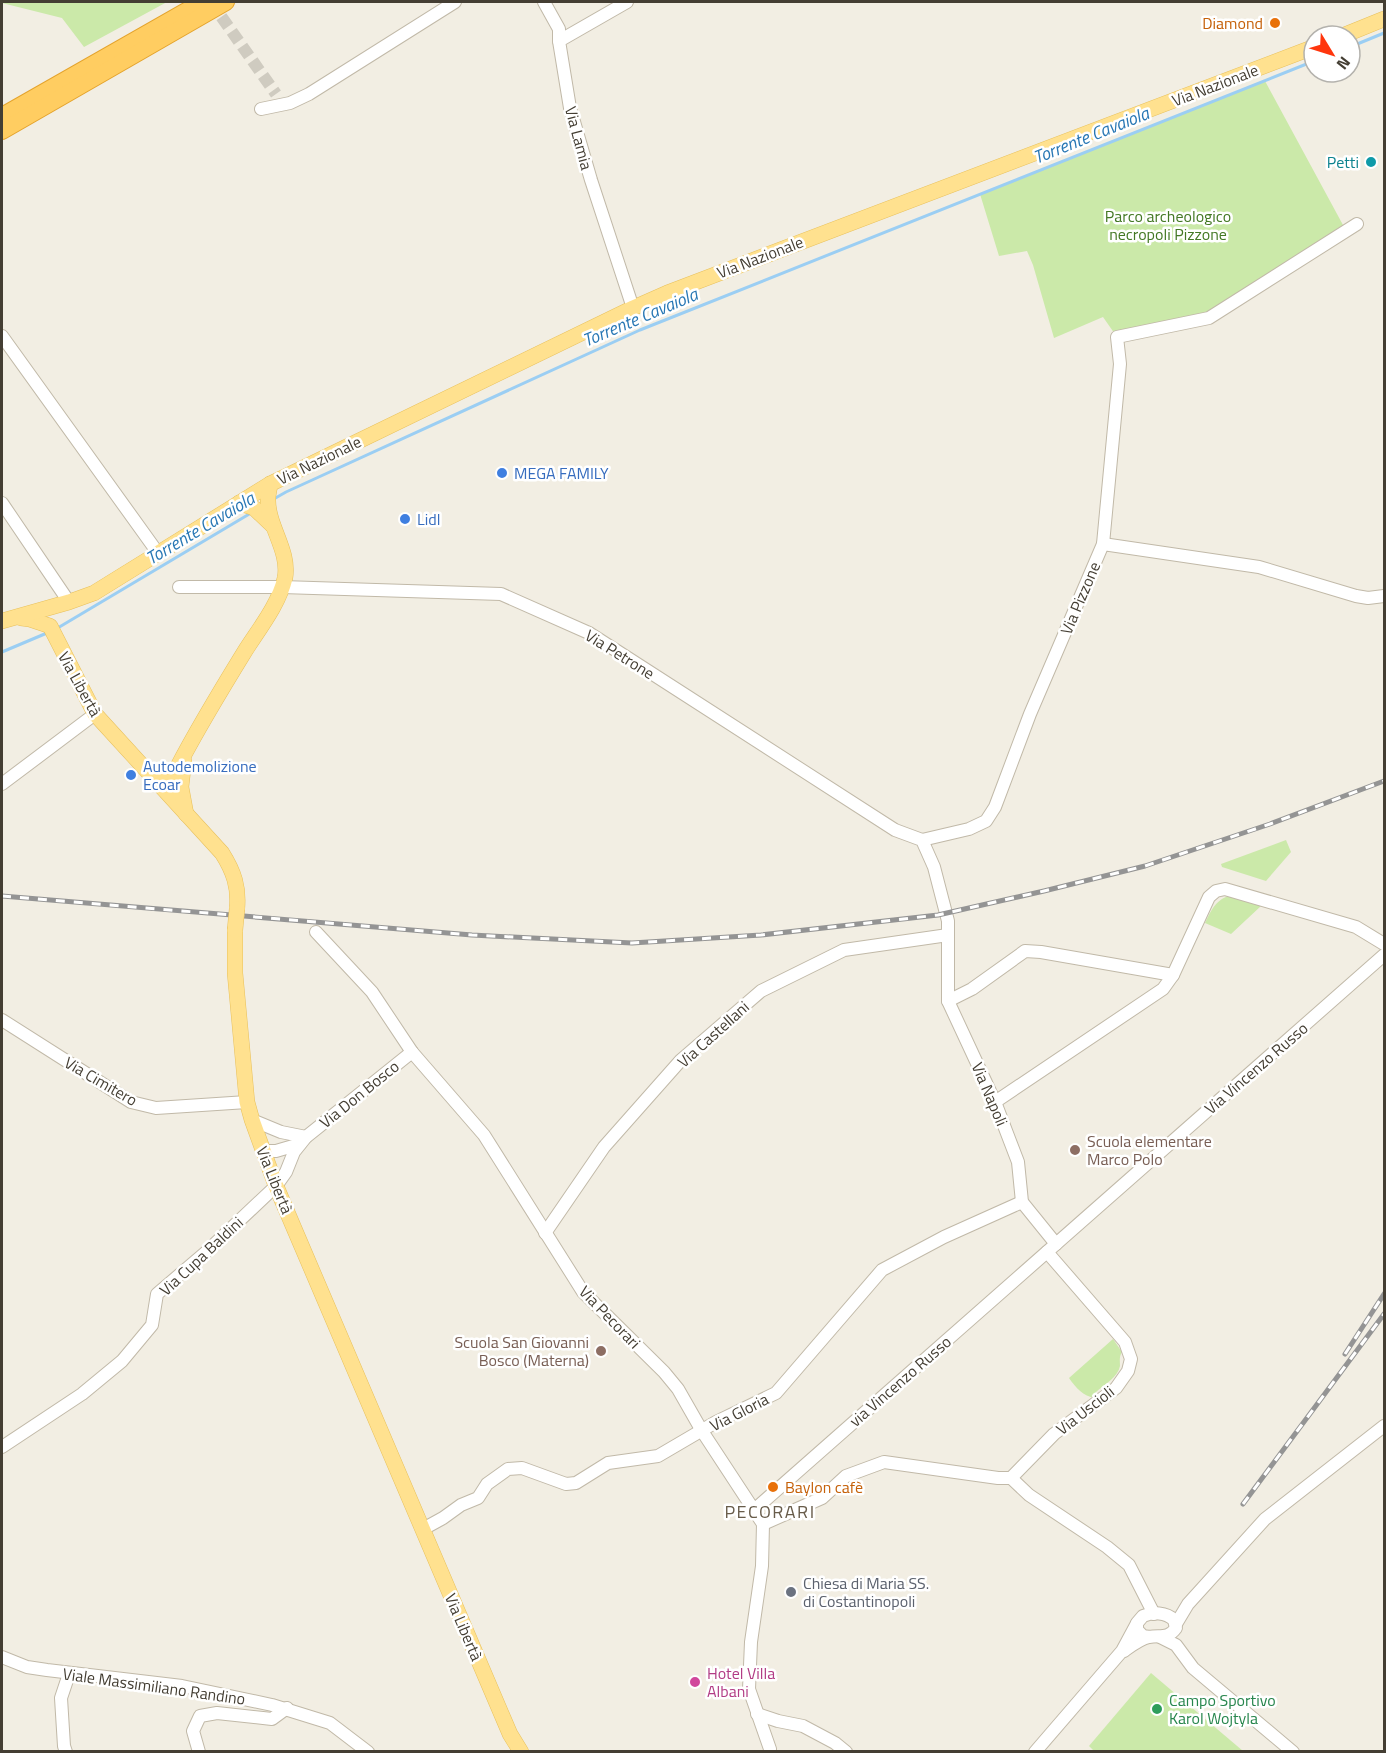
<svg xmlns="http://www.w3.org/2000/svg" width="1386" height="1753" font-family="'Titillium Web',sans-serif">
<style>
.green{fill:#cbe9a9}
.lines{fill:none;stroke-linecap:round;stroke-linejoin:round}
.stream{stroke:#9bcef3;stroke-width:3}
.minor-tunnel{stroke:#cfcbc0;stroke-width:12;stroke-dasharray:12 6;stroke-linecap:butt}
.minor-casing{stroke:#c1b9a8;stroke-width:14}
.major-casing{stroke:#e8c05b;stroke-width:16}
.highway-casing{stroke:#e4a32c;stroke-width:18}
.minor{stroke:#fff;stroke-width:12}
.major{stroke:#ffe18f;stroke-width:15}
.highway{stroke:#ffcd61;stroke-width:16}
.rail-casing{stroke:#949494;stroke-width:5}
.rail{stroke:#fff;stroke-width:3;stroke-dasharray:9;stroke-linecap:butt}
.major-bridge-casing{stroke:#e8c05b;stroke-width:16;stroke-linecap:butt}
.major-bridge{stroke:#ffe18f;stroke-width:15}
.food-dot{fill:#e8710a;stroke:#fff;stroke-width:2}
.culture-dot{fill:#0f9aa8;stroke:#fff;stroke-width:2}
.shop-dot{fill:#3f7fe0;stroke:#fff;stroke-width:2}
.education-dot{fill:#8d6e63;stroke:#fff;stroke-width:2}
.worship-dot{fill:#6b7280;stroke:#fff;stroke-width:2}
.hotel-dot{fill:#d1479c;stroke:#fff;stroke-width:2}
.leisure-dot{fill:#2e9e5b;stroke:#fff;stroke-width:2}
.labels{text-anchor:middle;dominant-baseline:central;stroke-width:5;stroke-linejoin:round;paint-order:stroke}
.food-label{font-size:16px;fill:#c56008;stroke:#fff;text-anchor:end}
.street-label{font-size:16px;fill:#443e33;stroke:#fff}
.culture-label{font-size:16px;fill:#0d838f;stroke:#fff;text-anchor:end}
.park-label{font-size:16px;fill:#437824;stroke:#fff}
.shop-label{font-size:16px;fill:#366cbe;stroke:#fff;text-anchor:start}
.education-label{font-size:16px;fill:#785e54;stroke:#fff;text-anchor:start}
.worship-label{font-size:16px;fill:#5b616d;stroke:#fff;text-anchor:start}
.hotel-label{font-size:16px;fill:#b23c85;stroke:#fff;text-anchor:start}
.leisure-label{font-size:16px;fill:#27864d;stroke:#fff;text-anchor:start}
.water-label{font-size:18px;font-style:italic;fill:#2877b4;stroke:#fff}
.neighbourhood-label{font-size:18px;letter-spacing:1.5px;fill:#685c4a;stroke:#fff}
</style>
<rect width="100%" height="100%" fill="#f2eee3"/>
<g class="green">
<path d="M2 2H167L84 47 62 18 2 3Z"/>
<path d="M1265 81 1343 225 1209 318 1117 337 1103 317 1054 338 1033 265 1027 251 999 256 980 194Z"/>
<path d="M1286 840 1291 852 1266 881 1222 867 1221 864Z"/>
<path d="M1232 895 1261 906 1231 934 1205 923C1212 909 1216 899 1232 895Z"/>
<path d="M1113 1339 1122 1352C1119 1357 1120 1360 1120 1366 1118 1377 1104 1385 1096 1392L1095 1398C1083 1396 1076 1388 1069 1378Z"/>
<path d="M1151 1673 1243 1751 1095 1752 1089 1746Z"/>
</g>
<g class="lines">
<g class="stream">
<path d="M1350 47 1384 33"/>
<path d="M272 500 286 492 640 330 1314 61"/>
<path d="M56 629 251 513"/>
<path d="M2 652 47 633"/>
</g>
<path class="minor-tunnel" d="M211 2 276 94"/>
<defs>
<g id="minor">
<path d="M544 2 559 29V41"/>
<path d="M627 2 559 41 570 108 591 180 633 308"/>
<path d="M261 109 290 103 309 94 455 2"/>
<path d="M2 336 158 553"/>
<path d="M2 503 69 602"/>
<path d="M1103 544 1120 364 1117 337 1209 318 1357 224"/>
<path d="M179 587H282L501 594 589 633 895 830 922 840 934 867 948 921V1001L995 1102 1018 1162 1022 1202 1056 1244"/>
<path d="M2 784 95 714"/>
<path d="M922 840 969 829 986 821 995 807 1030 714 1103 544 1259 567 1356 596 1368 598 1384 596"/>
<path d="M316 932 372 992 412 1052 484 1135 583 1292 664 1372 678 1389 702 1431 763 1524 762 1566 751 1642 749 1689 770 1749"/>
<path d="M948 1001 972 989 1025 951 1041 952 1173 975 1209 897 1216 891 1225 889 1356 927 1384 944"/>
<path d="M2 1020 131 1102 156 1108 247 1102"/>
<path d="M995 1102 1163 989 1173 975"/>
<path d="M252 1120 281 1132 306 1137"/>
<path d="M263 1151H276L300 1144"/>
<path d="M545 1233 604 1147 681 1060 761 991 844 950 948 935"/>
<path d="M2 1447 82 1394 122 1361 152 1325 157 1294 205 1253 276 1186 286 1172 294 1152 306 1137 412 1052"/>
<path d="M1011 1478 1054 1434 1116 1388 1128 1371 1131 1359 1125 1342 1047 1252"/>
<path d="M754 1510 1384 955"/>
<path d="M763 1524 822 1498 846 1476 884 1462 998 1478H1011L1029 1495 1107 1547 1129 1565 1154 1614"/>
<path d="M423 1529 443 1518 461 1505 478 1498 487 1484 508 1469 522 1468 566 1484 576 1483 608 1463 658 1456 716 1422 776 1393 882 1270 944 1237 1022 1202"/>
<path d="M1176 1624 1188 1604 1265 1519 1384 1426"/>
<path d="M1160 1637 1176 1645 1193 1668 1293 1752"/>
<path d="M1124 1651C1131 1646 1140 1639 1149 1637 1161 1635 1168 1639 1176 1628L1174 1620C1166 1612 1153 1612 1143 1616L1137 1623V1630L1143 1636 1149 1637"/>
<path d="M2 1657 27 1667 47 1670 182 1686 272 1705 330 1723 368 1752"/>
<path d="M757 1714 778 1721 803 1726 835 1743 846 1752"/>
<path d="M66 1752 64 1746 61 1698 69 1674"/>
<path d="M199 1752 193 1731 200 1716 217 1713 272 1719 287 1708"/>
<path d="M1035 1752 1122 1651 1136 1625"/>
</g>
<g id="major">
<path d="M1342 36 1384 19"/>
<path d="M239 503 254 508 273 526"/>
<path d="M21 618 29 619 50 626 95 714 222 853C234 872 239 887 237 909"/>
<path d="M2 621 69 602 94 593 270 484 633 308 667 293 1314 47"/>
<path d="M184 761 181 787 186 814"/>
<path d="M153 777C163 780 169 779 176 770 197 729 221 690 245 651 259 629 279 604 285 578 290 550 267 526 268 498 268 493 270 488 270 484"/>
<path d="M235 930V973L247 1102 252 1120 276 1186 510 1734 521 1752"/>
</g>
<g id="highway">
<path d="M2 116 202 2"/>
<path d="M2 131 226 2"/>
</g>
</defs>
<use href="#minor" class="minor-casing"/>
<use href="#major" class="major-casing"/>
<use href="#highway" class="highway-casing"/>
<use href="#minor" class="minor"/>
<use href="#major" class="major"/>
<use href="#highway" class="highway"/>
<defs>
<g id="rail">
<path d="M2 896 472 935 632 943 761 935 938 915 1044 891 1145 866 1270 824 1384 781"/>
<path d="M1345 1354 1384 1294"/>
<path d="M1243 1504 1384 1314"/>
</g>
</defs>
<use href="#rail" class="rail-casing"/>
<use href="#rail" class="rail"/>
<defs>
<path id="major-bridge" d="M235 930 237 909"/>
</defs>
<use href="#major-bridge" class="major-bridge-casing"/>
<use href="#major-bridge" class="major-bridge"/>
</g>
<g class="food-dot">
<circle cx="1275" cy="23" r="6"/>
<circle cx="773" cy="1487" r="6"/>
</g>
<circle class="culture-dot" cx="1371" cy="162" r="6"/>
<g class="shop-dot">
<circle cx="502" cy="473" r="6"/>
<circle cx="405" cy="519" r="6"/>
<circle cx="131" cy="775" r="6"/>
</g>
<g class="education-dot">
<circle cx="1075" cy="1150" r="6"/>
<circle cx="601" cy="1351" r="6"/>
</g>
<circle class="worship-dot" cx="791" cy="1592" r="6"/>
<circle class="hotel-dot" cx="695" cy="1682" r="6"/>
<circle class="leisure-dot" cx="1157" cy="1709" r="6"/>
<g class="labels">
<g class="food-label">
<text x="1263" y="23">Diamond</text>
<text x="785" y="1487" text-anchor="start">Baylon cafè</text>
</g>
<g class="street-label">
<text transform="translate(1215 85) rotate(-21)">Via Nazionale</text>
<text transform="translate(579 138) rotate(75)">Via Lamia</text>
<text transform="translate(760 257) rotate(-21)">Via Nazionale</text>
<text transform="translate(319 460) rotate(-26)">Via Nazionale</text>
<text transform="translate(1080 598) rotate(-67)">Via Pizzone</text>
<text transform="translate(620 654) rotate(32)">Via Petrone</text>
<text transform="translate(80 684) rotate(61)">Via Libertà</text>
<text transform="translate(713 1034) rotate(-42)">Via Castellani</text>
<text transform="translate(1256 1068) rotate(-41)">Via Vincenzo Russo</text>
<text transform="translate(101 1081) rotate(30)">Via Cimitero</text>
<text transform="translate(359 1094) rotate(-39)">Via Don Bosco</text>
<text transform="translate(990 1094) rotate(67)">Via Napoli</text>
<text transform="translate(275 1180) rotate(68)">Via Libertà</text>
<text transform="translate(201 1256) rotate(-43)">Via Cupa Baldini</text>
<text transform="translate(610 1317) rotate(46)">Via Pecorari</text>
<text transform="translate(900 1381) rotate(-41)">via Vincenzo Russo</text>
<text transform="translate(1085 1410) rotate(-38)">Via Uscioli</text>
<text transform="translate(739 1412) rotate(-27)">Via Gloria</text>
<text transform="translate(464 1627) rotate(67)">Via Libertà</text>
<text transform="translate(154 1686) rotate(8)">Viale Massimiliano Randino</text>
</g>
<g class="culture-label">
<text x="1359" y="162">Petti</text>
</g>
<g class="park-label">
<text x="1168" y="216">Parco archeologico<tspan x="1168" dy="18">necropoli Pizzone</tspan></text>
</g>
<g class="shop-label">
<text x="514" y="473">MEGA FAMILY</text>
<text x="417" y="519">Lidl</text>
<text x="143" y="766">Autodemolizione<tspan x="143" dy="18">Ecoar</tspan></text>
</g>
<g class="education-label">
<text x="1087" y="1141">Scuola elementare<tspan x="1087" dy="18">Marco Polo</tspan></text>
<text x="589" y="1342" text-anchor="end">Scuola San Giovanni<tspan x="589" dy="18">Bosco (Materna)</tspan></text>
</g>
<g class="worship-label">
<text x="803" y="1583">Chiesa di Maria SS.<tspan x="803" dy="18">di Costantinopoli</tspan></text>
</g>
<g class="hotel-label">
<text x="707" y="1673">Hotel Villa<tspan x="707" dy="18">Albani</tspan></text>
</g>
<g class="leisure-label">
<text x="1169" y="1700">Campo Sportivo<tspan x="1169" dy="18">Karol Wojtyla</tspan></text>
</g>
<g class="water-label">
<text transform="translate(1091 135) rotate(-22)">Torrente Cavaiola</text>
<text transform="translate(640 317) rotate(-23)">Torrente Cavaiola</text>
<text transform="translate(200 528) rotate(-31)">Torrente Cavaiola</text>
</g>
<g class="neighbourhood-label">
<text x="770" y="1511">PECORARI</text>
</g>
</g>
<rect width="1386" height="1753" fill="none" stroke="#443e33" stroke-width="6"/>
<g transform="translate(1332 54) rotate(128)"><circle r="28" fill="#ffffff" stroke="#b4b2ad" stroke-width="1.5"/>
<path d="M0-4.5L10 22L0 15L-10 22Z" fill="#ff360d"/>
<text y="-9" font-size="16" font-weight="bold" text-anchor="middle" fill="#443e33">N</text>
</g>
</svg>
